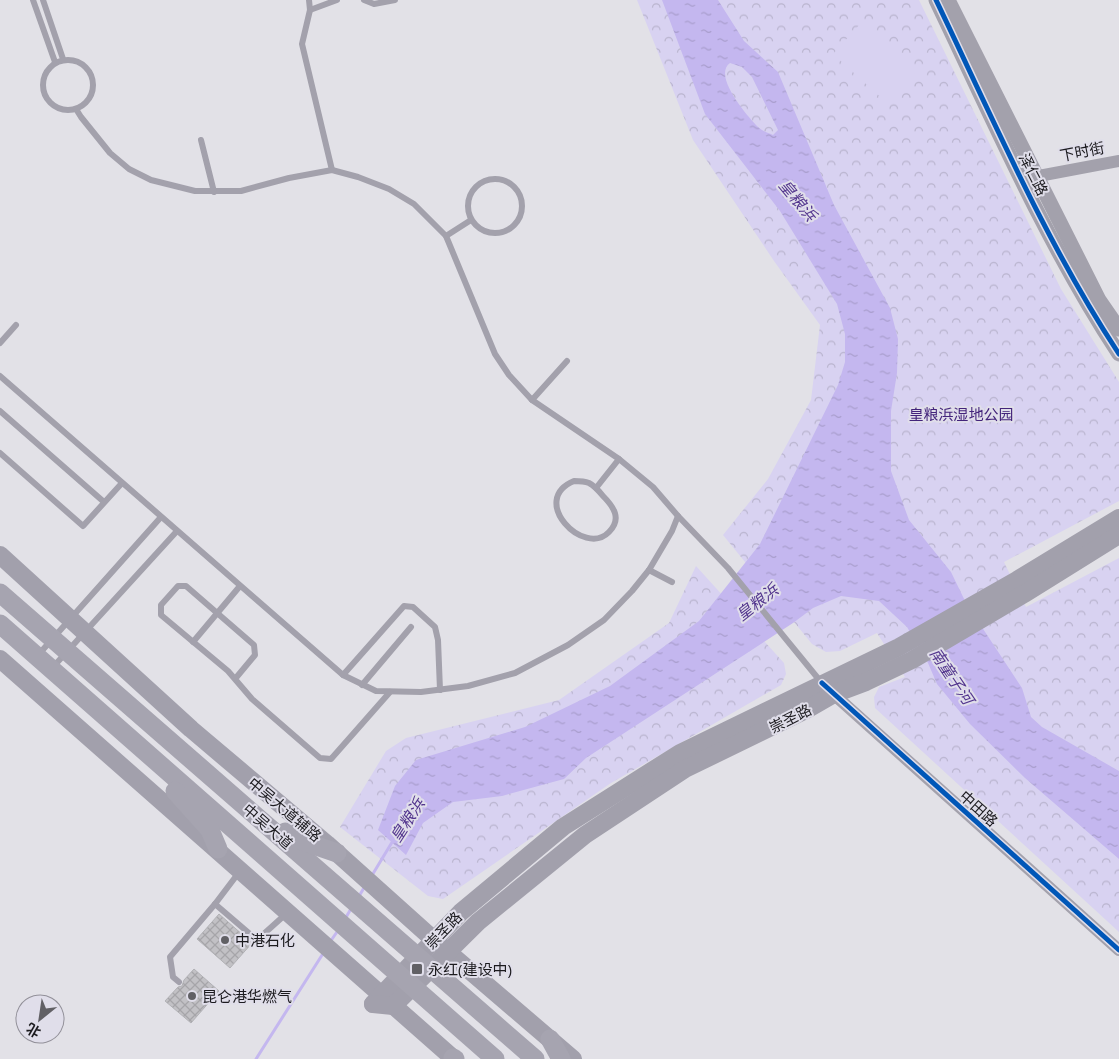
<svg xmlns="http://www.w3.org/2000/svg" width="1119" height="1059" font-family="'Open Sans','Noto Sans SC',sans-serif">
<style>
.park{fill:url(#park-crowns)}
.garden{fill:#d8d2f1}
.water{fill:url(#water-ripples);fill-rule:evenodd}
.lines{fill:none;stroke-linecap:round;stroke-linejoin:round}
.stream{stroke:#c4b7ef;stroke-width:3}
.building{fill:url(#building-cross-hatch);stroke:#b2b2b6}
.service{stroke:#a3a1ac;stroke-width:6}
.minor{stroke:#a3a1ac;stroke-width:12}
.tertiary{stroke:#a3a1ac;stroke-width:15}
.secondary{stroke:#a2a0ac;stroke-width:18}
.primary{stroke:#a6a4b0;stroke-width:19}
.cycleway-casing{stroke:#e0deea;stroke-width:8}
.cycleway{stroke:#0057b8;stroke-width:5}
.poi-dot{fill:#616065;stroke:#e0deea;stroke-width:2}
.labels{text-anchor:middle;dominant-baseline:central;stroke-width:4;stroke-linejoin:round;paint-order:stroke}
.street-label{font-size:15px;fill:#1c1b1f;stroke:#e0deea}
.park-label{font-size:15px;fill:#43247b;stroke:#e0deea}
.poi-label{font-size:15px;fill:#1c1b1f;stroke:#e0deea;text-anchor:start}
.water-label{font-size:16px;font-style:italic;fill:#53368e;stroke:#e0deea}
</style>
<defs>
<pattern id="park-crowns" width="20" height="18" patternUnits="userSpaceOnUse" patternTransform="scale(1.25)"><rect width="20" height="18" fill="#d8d2f1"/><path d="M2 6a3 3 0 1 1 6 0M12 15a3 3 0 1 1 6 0" fill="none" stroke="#b9b4ce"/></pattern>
<pattern id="water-ripples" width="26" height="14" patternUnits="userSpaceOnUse" patternTransform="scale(1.25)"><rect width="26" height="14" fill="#c4b7ef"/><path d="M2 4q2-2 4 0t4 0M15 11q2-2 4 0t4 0" fill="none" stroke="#a89dcc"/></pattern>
<pattern id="building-cross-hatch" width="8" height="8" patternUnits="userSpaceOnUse" patternTransform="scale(1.25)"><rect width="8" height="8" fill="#c2c1c5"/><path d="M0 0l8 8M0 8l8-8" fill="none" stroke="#a6a5a9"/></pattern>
</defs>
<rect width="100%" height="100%" fill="#e2e1e7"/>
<g class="park">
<path d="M637 0H919L1061 289 1119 382V501L1004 562 1026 607 1119 558V932L875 708 874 697 879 687 905 677 877 633 840 651 826 652 812 644 723 535 768 479 811 400 820 325 774 261 693 140Z"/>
<path d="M696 566 784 663 786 674 781 685 611 783 443 899 428 896 340 827 386 751 406 738 559 700 669 623Z"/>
</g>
<path class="garden" d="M860 24 915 73 887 103 833 54Z"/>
<path class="water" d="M662 0H718L744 41 778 72 834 205 890 308 898 339 897 373 891 411V471L909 520 951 572 966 603 1022 688 1031 717 1042 727 1119 771V859L1025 778 970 724 937 684 928 663 907 627 879 601 841 596 813 608 793 623 586 758 564 779 502 796 453 802 423 823 406 855 378 830 395 786 416 760 525 727 610 686 699 621 760 544 838 385 845 362V334L837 304 780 211 705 114ZM730 63 742 67 752 77 778 130 773 135C768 133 762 131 758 127 748 117 712 76 730 63Z"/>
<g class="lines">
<g class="stream">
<path d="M371 877 394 839"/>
<path d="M358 898 365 886"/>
<path d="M345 919 352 907"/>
<path d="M330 942 339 929"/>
<path d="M256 1059 324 952"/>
</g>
</g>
<g class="building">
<path d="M219 914 252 943 230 968 197 939Z"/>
<path d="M194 969 219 991 191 1023 165 1001 178 987 182 986 184 980Z"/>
</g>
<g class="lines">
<g class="service">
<path d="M33 0 55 62"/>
<path d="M43 0 63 59"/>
<path d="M309 0 310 10 302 44 332 170"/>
<path d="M364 0 374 4 395 0"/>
<path d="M310 10 337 0"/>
<circle cx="68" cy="85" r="25"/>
<path d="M76 109 81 117 110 153 129 169 151 180 195 191H241L289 178 332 170 358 177 389 189 414 204 446 236 495 354 509 375 532 400 619 459 653 487 678 516 728 568 821 682"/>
<path d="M201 140 214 192"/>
<circle cx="495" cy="206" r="27"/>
<path d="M446 236 471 220"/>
<path d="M0 343 16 325"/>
<path d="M0 376 343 675 376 691 421 692 468 686 515 673 568 645 604 620 632 591 649 570 672 531 678 516"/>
<path d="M532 400 567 361"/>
<path d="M0 411 104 502"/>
<path d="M0 453 83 526 122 483"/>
<path d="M574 481C579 481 584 481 589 483 595 486 599 491 603 496 614 507 622 519 609 532 584 558 528 500 574 481Z"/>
<path d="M596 488 619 459"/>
<path d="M649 570 672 582"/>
<path d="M193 642 240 586"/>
<path d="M39 654 161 517"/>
<path d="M53 667 177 531"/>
<path d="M343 675 404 606 413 607 435 627 438 640 440 690"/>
<path d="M235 679 255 655 254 645 186 586H178L161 605V615L228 671 252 699 320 758 331 759 390 692"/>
<path d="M362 685 411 627"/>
<path d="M215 904 257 940 287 913"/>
<path d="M179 982 173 977 170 957 215 904 240 871"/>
</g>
<g class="minor">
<path d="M1028 178 1119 161"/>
<path d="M829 690 1119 950"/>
</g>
<g class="tertiary">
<path d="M936 0C993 119 1046 243 1119 354"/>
<path d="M948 0 1099 300 1119 329"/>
</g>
<g class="secondary">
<path d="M0 555 191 729 327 844 434 940 573 1059"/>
<path d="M0 659 454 1059"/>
<path d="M373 1004 461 912 563 827 680 753 899 647 1017 580 1119 518"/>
<path d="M373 1004 393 1006 478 922 585 835 685 769 808 709 834 694 866 682 912 660 1024 594 1119 535"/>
</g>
<g class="primary">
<path d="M0 593 535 1059"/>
<path d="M0 624 495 1059"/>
<path d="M175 791 210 830 218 849"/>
<path d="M285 832 302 841 337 853"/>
<path d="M550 1039 561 1059"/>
<path d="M453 1058 455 1059"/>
</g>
<defs>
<g id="cycleway">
<path d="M936 0C993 119 1046 243 1119 354"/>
<path d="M822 683 1119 950"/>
</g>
</defs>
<use href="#cycleway" class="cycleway-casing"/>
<use href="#cycleway" class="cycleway"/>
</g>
<g class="poi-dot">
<circle cx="225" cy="940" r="5"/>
<rect x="411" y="963" width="12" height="12" rx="2.5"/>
<circle cx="192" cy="996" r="5"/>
</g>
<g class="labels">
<g class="street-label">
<text transform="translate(1082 151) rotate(-11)">下时街</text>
<text transform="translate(1034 174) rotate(63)">泽仁路</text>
<text transform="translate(790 718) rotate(-27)">崇圣路</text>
<text transform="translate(979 808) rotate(42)">中田路</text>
<text transform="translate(285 809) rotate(40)">中吴大道辅路</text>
<text transform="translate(268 826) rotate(41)">中吴大道</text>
<text transform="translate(443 930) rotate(-46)">崇圣路</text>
</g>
<g class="park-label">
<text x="961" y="414">皇粮浜湿地公园</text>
</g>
<g class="poi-label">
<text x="235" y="940">中港石化</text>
<text x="428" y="969">永红(建设中)</text>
<text x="202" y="996">昆仑港华燃气</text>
</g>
<g class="water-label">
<text transform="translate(798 200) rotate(50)">皇粮浜</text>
<text transform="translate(757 602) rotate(-38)">皇粮浜</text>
<text transform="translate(952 676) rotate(56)">南童子河</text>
<text transform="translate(407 820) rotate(-57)">皇粮浜</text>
</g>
</g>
<g transform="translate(40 1019) rotate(210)"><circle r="24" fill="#e0deea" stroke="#929099"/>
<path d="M0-4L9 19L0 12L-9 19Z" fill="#616065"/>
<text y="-8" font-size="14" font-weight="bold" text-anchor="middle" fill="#1c1b1f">北</text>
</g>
</svg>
